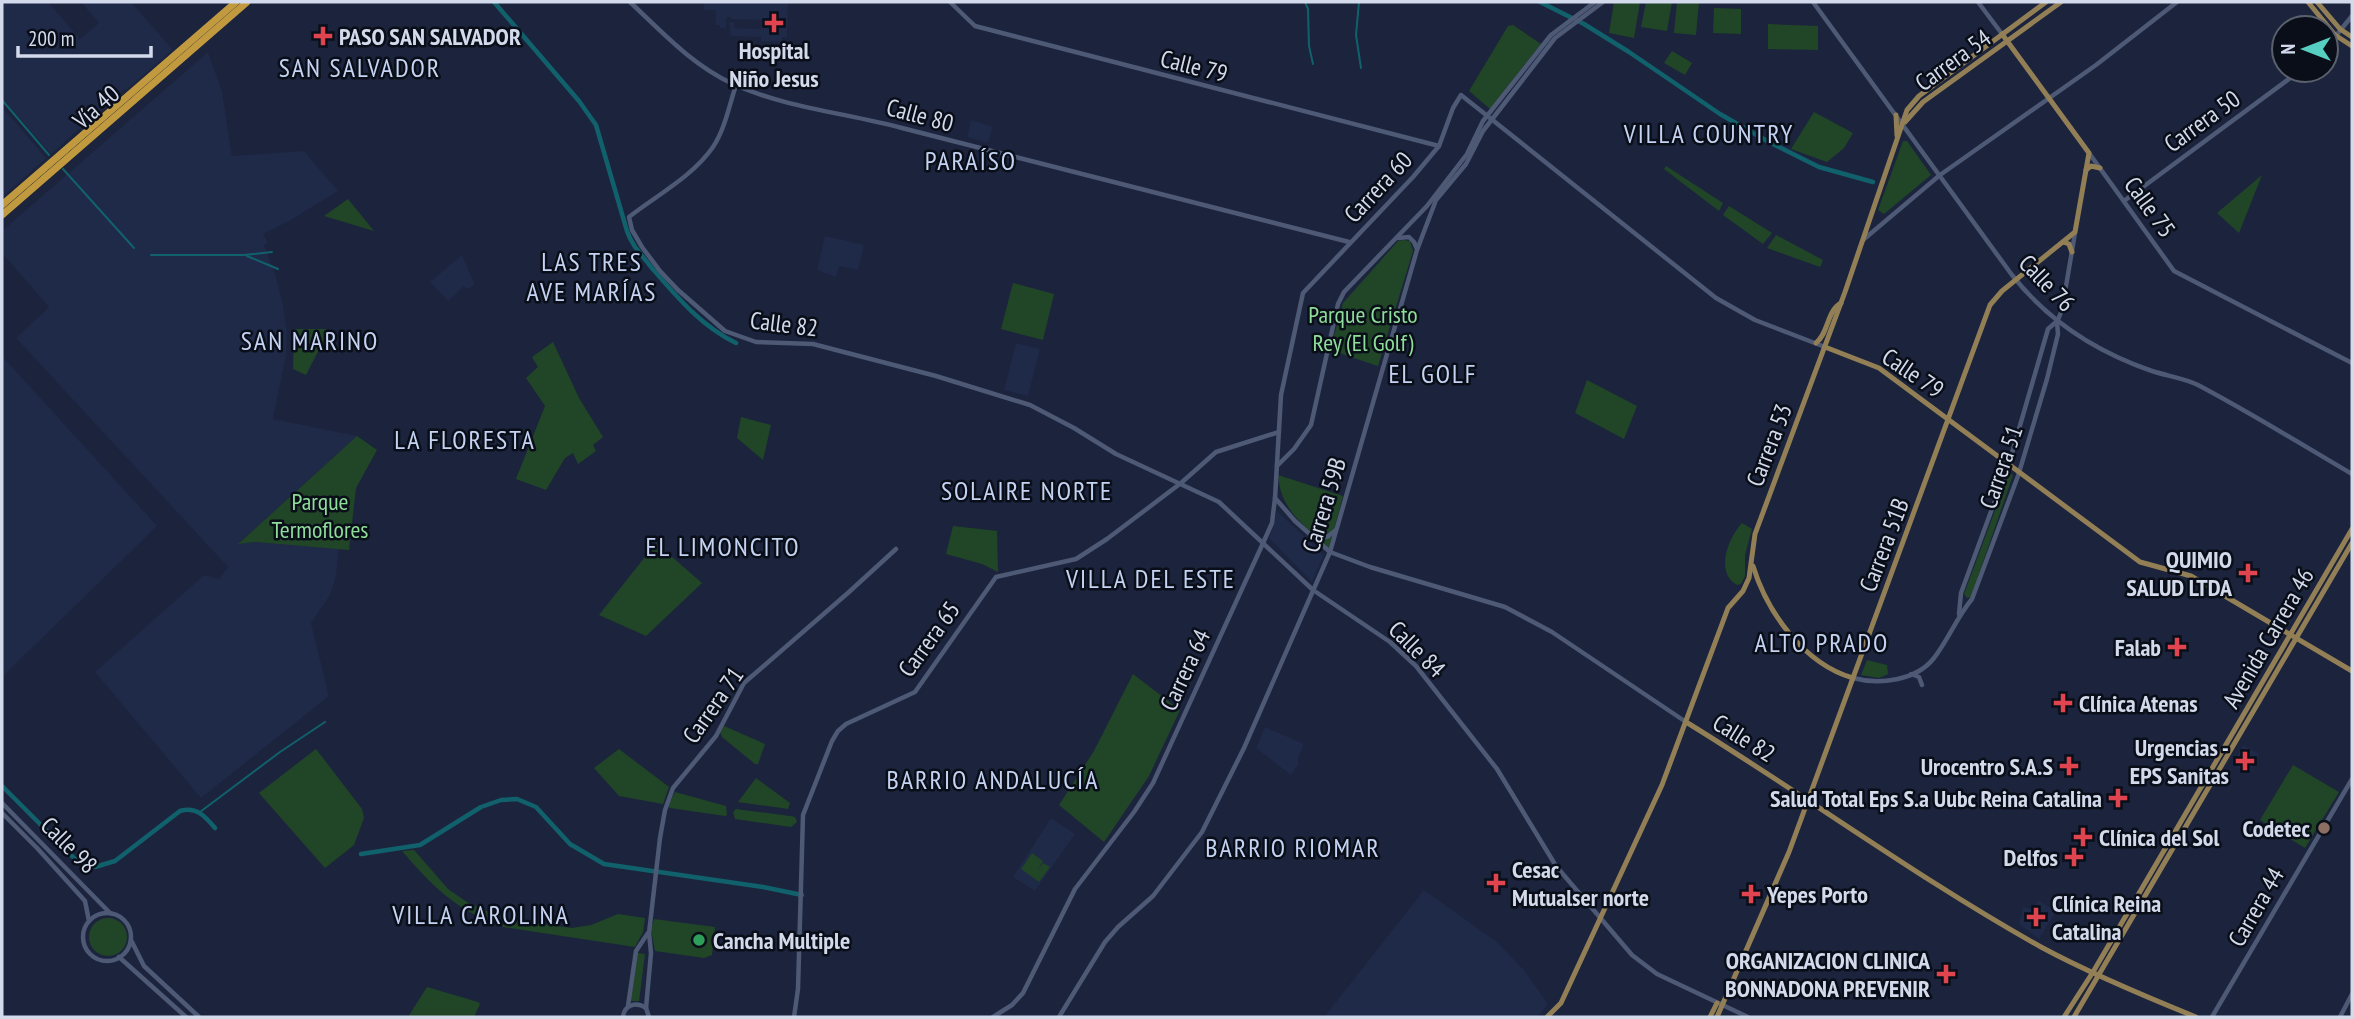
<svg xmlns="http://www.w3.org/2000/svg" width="2354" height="1019" font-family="'PT Sans Narrow',sans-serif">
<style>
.built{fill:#1f2948}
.green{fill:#214527}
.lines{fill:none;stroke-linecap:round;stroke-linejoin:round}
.stream{stroke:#11616c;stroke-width:2}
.canal{stroke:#11616c;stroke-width:4.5}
.minor{stroke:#4e5975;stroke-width:4.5}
.major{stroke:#937f55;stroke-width:5}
.highway{stroke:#c1993f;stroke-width:7}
.health-dot{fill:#e0444e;stroke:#090e18;stroke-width:2.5}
.education-dot{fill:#8d6e63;stroke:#090e18;stroke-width:2.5}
.leisure-dot{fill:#2e9e5b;stroke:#090e18;stroke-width:2.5}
.labels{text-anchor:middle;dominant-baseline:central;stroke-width:5;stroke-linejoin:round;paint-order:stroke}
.poi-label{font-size:24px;font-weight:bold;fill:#d3daeb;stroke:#090e18;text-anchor:end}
.street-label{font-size:24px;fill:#d3daeb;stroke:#090e18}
.park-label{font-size:24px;fill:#8fdd9a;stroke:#090e18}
.neighbourhood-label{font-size:26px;letter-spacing:2px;fill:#c5d3f3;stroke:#090e18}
</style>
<rect width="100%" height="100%" fill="#1b243c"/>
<g class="built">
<path d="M2 2H48L80 39 99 23 81 2H131L173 50 126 90 124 89 51 154 2 98Z"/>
<path d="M704 2H788L787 37H782V42L761 41V37L731 36 729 22H734V28L761 29 762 20 731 19V17H726V28H720V25H716V10H704Z"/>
<path d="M208 52 222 91 232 156 304 151 338 191 291 220 263 234 268 243 264 245 276 277 283 305 287 333 286 355 273 419 357 436 239 543 255 542 339 549 336 576 330 595 311 623 329 696 201 798 95 672 204 575 219 579 228 567 16 338 49 307 2 253V231Z"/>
<path d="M2 107 46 158 2 197Z"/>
<path d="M971 120 993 127 988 143 967 137Z"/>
<path d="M825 236 864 245 858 270 839 266 836 277 817 270Z"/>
<path d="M462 255 475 285 466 289 464 286 448 301 430 282Z"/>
<path d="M1016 343 1040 349 1028 396 1004 390Z"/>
<path d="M2 356 157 526 2 677Z"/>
<path d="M1277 511 1324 555 1312 582 1269 538Z"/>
<path d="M1265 727 1304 744 1298 759 1299 763 1291 775 1256 748Z"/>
<path d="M2243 745 2259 754 2249 774 2233 764Z"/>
<path d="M1051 818 1075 834 1035 891 1013 877Z"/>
<path d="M1424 890 1497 942 1524 970 1548 1004 1537 1017H1324Z"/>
<path d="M2038 900 2056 911 2039 939 2019 924 2023 907 2034 910Z"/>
</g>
<g class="green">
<path d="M1614 2H1640L1634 38 1609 33Z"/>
<path d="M1646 2H1672L1667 31 1641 27Z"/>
<path d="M1677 2H1699L1696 35 1674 33Z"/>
<path d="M1714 8 1741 9V34L1713 33Z"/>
<path d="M1768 24 1818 26V50L1768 49Z"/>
<path d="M1513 25 1541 44 1490 109 1469 91 1508 26Z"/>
<path d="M1672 51 1692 63 1685 75 1664 63Z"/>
<path d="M1814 112 1853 133 1844 148 1827 162 1791 149Z"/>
<path d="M1903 141H1907L1931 175 1884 214 1878 210Z"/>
<path d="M1666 166 1723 203 1719 211 1664 169Z"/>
<path d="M2262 175 2239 233 2217 213Z"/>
<path d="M348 199 374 231 324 216Z"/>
<path d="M1729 206 1772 233 1763 244 1723 215Z"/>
<path d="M1776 235 1823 260 1820 267 1767 248Z"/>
<path d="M1403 240 1410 241 1413 251 1378 366 1330 350 1343 303 1398 241Z"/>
<path d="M1013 283 1054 294 1043 340 1001 329Z"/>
<path d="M294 329H326L327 334 306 375 293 369Z"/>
<path d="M553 342 579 398 603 437 593 445 596 451 578 464 573 453 565 458 546 490 516 479 545 406 526 378 538 367 532 357Z"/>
<path d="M1587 380 1637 406 1624 439 1575 413Z"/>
<path d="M741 417 771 425 763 460 737 438Z"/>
<path d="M357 436 377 450 356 488 349 550 255 542 238 544Z"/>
<path d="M2009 473 2013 475 1971 597 1967 598 1964 594Z"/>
<path d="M1278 475 1343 496 1329 548C1304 526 1280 509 1278 475Z"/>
<path d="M1742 523 1752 529 1745 555V576L1741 584 1737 585C1714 572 1729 537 1742 523Z"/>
<path d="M953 526 997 531 998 572 982 564 946 554Z"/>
<path d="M656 543 702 583 646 636 599 615Z"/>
<path d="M1867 660 1887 665 1888 674 1879 678 1861 675Z"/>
<path d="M1133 674 1180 710 1149 776 1104 842 1059 805 1094 751Z"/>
<path d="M724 726 765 744 758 764H755L722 737 720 732Z"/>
<path d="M316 749 362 809 364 818 354 845 325 868 259 793Z"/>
<path d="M619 749 669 787 663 804 619 796 594 768Z"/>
<path d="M2293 765 2339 792 2305 848 2260 820Z"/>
<path d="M756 778 790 803 788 809 738 802Z"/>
<path d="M675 792 726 806 727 815 725 816 670 808 668 806Z"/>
<path d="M736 809 790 816 795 817 797 822 791 827 735 819 733 812Z"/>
<path d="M414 850 448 889 467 902 493 914 492 922C453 908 429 882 402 851Z"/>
<path d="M1032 853 1043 861 1037 870 1043 863 1050 867 1039 882 1021 869Z"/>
<path d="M618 914 645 918 643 932 635 947 503 927 501 924 503 919 572 928 591 925Z"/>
<circle cx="108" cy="937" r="19"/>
<path d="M654 919 715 927 712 955 704 958 655 951 651 930Z"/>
<path d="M637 953 645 954 639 1001H630Z"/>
<path d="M427 987 478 1002 480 1004 474 1017H408Z"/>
</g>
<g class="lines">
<g class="stream">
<path d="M1305 2 1308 9 1309 46 1313 64"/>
<path d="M1359 2 1356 35 1361 68"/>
<path d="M2 100 49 155"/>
<path d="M63 169 134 248"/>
<path d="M151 255H244L272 252"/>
<path d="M247 256 278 269"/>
<path d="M200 812 280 752 325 722"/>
</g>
<g class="canal">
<path d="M494 2 579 101 596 125 627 231C632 246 642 255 651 267 676 296 701 326 736 343"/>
<path d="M1540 2 1584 24 1629 52 1720 114 1769 142 1819 167 1873 182"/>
<path d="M2 786 75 859 95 867 115 861 180 811C196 806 205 816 215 828"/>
<path d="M361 854 420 845 481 807 501 800 517 799 536 807 570 844 604 864 763 887 802 895"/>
</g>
<g class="minor">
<path d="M630 2C662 32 692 65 733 84 786 108 847 113 902 128 1051 167 1200 205 1349 242"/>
<path d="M950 2 975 26 1439 146"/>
<path d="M1813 2 2012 275C2049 322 2097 352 2152 371 2167 376 2184 378 2198 385 2251 413 2301 444 2352 474"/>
<path d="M1978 2 2002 34"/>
<path d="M2326 48 2352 16"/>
<path d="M736 85C729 106 725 129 713 147 692 177 657 195 629 217L632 230 642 247 660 271 678 290 725 331 756 342 813 344 936 376 1030 405 1074 428 1116 454 1219 502 1313 590 1390 642 1416 666 1497 769 1556 866 1632 955 1657 974 1748 1017"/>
<path d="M2089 153 2174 271 2352 363"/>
<path d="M2124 201 2301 70"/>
<path d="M1398 238 1409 237 1414 242 1417 249"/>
<path d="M1863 240 1940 175 2096 65 2177 2"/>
<path d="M1277 466 1294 449 1311 425 1338 304 1344 292 1427 206 1467 154 1483 121 1551 35 1595 2"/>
<path d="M1275 498 1295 521 1330 552 1370 567 1505 607 1552 632 1686 722"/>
<path d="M1312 537H1327L1336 530"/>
<path d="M1959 614 1961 593 2010 460 2048 329 2056 322"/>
<path d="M1911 674 1919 677 1922 685"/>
<path d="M1853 678C1879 685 1916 681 1934 658 1948 640 1957 617 1972 599L2018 476 2047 379 2058 334 2057 322 2062 310 2075 233"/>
<path d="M2 803 110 913"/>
<path d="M2 813 38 849 85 901 89 921"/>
<circle cx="107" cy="937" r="24"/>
<path d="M131 940 144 966 199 1017"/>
<path d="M119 957 186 1017"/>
<path d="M628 1006 636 951 648 933"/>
<path d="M623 1017C624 1005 636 1001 646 1008"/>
<path d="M649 1017 646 1008 651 953 649 933 660 838 665 810 673 788 716 736 744 683 849 592 896 549"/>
<path d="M794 1017 798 989 803 815 832 741 838 731 846 724 915 692 996 577 1076 559 1107 539 1181 483 1216 452 1279 432"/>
<path d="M993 1017 1012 1005 1023 993 1075 889 1134 812 1153 783 1264 541 1272 523 1275 498 1281 395 1303 293 1413 177 1439 146 1453 108 1461 95 1716 298 1755 320 1825 347"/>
<path d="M1059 1017 1105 942 1118 927 1153 896 1202 832 1244 748 1330 552 1417 250 1436 200 1466 164 1483 131 1555 38 1603 2"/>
<path d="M2212 1017 2352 779"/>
<path d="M2340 1017 2352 994"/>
</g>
<g class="major">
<path d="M2308 2 2335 35 2352 46"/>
<path d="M2317 2 2340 29 2352 37"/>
<path d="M1896 115 1897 136"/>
<path d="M1905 122 1923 102 2061 2"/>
<path d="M2086 170 2091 166 2100 168"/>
<path d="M2063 242 2069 244 2072 252"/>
<path d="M1816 343C1829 333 1826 312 1841 303"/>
<path d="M1825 347 1879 368 2140 562 2191 576 2352 671"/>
<path d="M1753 566C1767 612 1804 664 1853 678"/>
<path d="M1686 722C1805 795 1919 879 2041 947 2091 974 2144 996 2196 1017"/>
<path d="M1547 1017 1561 1003 1662 785 1728 608 1743 591 1749 578 1755 534 1845 292 1907 110 1919 96 2046 2"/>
<path d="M1710 1017 1717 1003"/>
<path d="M1717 1017 1789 852 1990 305 2002 291 2075 232 2089 153 2002 34"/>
<path d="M2064 1017 2093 972 2352 529"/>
<path d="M2074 1017 2352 543"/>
</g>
<g class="highway">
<path d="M2 205 236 2"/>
<path d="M2 215 247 2"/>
</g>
</g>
<g class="health-dot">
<path d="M770.5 12.5h7v7h7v7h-7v7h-7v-7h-7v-7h7z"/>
<path d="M319.5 25.5h7v7h7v7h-7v7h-7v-7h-7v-7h7z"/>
<path d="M2244.5 562.5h7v7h7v7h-7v7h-7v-7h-7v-7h7z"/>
<path d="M2173.5 636.5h7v7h7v7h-7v7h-7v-7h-7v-7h7z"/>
<path d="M2059.5 692.5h7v7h7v7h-7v7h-7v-7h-7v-7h7z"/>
<path d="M2241.5 750.5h7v7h7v7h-7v7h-7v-7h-7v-7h7z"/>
<path d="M2065.5 755.5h7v7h7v7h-7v7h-7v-7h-7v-7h7z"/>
<path d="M2114.5 787.5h7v7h7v7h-7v7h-7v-7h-7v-7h7z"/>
<path d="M2079.5 826.5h7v7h7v7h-7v7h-7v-7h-7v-7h7z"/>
<path d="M2070.5 846.5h7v7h7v7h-7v7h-7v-7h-7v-7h7z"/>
<path d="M1492.5 872.5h7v7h7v7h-7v7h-7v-7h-7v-7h7z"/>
<path d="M1747.5 883.5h7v7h7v7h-7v7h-7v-7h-7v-7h7z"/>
<path d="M2032.5 906.5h7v7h7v7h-7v7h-7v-7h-7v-7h7z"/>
<path d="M1942.5 963.5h7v7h7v7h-7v7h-7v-7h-7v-7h7z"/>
</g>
<circle class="education-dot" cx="2324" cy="828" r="7"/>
<circle class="leisure-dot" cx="699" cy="940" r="7"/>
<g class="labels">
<g class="poi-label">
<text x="339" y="36" text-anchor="start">PASO SAN SALVADOR</text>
<text x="774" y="50" text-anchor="middle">Hospital<tspan x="774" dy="28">Niño Jesus</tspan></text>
<text x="2232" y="559">QUIMIO<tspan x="2232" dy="28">SALUD LTDA</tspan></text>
<text x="2161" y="647">Falab</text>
<text x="2079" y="703" text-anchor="start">Clínica Atenas</text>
<text x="2229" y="747">Urgencias -<tspan x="2229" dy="28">EPS Sanitas</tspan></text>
<text x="2053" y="766">Urocentro S.A.S</text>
<text x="2102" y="798">Salud Total Eps S.a Uubc Reina Catalina</text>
<text x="2310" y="828">Codetec</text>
<text x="2099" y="837" text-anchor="start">Clínica del Sol</text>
<text x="2058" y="857">Delfos</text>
<text x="1512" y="869" text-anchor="start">Cesac<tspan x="1512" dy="28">Mutualser norte</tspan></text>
<text x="1767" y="894" text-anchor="start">Yepes Porto</text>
<text x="2052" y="903" text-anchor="start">Clínica Reina<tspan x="2052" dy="28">Catalina</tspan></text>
<text x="713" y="940" text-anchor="start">Cancha Multiple</text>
<text x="1930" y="960">ORGANIZACION CLINICA<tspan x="1930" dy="28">BONNADONA PREVENIR</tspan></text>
</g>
<g class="street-label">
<text transform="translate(1953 60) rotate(-36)">Carrera 54</text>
<text transform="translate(1194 66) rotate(14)">Calle 79</text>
<text transform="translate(96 107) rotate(-41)">Vía 40</text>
<text transform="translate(920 115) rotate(15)">Calle 80</text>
<text transform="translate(2202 121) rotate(-36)">Carrera 50</text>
<text transform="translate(1378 187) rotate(-47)">Carrera 60</text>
<text transform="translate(2150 207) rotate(54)">Calle 75</text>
<text transform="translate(2047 283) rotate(46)">Calle 76</text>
<text transform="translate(784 324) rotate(7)">Calle 82</text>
<text transform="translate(1913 373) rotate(34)">Calle 79</text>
<text transform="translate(1769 445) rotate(-69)">Carrera 53</text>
<text transform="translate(2001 467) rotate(-71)">Carrera 51</text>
<text transform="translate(1324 505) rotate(-73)">Carrera 59B</text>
<text transform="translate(1884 545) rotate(-69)">Carrera 51B</text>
<text transform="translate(2268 638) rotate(-60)">Avenida Carrera 46</text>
<text transform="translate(929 639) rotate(-54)">Carrera 65</text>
<text transform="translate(1417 649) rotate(45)">Calle 84</text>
<text transform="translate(1185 670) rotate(-65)">Carrera 64</text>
<text transform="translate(713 705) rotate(-55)">Carrera 71</text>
<text transform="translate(1744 738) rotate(32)">Calle 82</text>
<text transform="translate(69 845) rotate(45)">Calle 98</text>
<text transform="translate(2256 907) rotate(-60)">Carrera 44</text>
</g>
<g class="park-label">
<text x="1363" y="314">Parque Cristo<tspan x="1363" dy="28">Rey (El Golf)</tspan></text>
<text x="320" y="501">Parque<tspan x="320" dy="28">Termoflores</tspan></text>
</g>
<g class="neighbourhood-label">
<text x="360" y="67">SAN SALVADOR</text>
<text x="1709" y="133">VILLA COUNTRY</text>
<text x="971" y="160">PARAÍSO</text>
<text x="592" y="261">LAS TRES<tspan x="592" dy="30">AVE MARÍAS</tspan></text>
<text x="310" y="340">SAN MARINO</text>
<text x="1433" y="373">EL GOLF</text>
<text x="465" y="439">LA FLORESTA</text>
<text x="1027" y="490">SOLAIRE NORTE</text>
<text x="723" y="546">EL LIMONCITO</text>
<text x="1151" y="578">VILLA DEL ESTE</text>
<text x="1822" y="642">ALTO PRADO</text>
<text x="993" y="779">BARRIO ANDALUCÍA</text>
<text x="1293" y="847">BARRIO RIOMAR</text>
<text x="481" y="914">VILLA CAROLINA</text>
</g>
</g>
<rect width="2354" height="1019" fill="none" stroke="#d3daeb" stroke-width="7"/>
<g transform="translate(2305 49) rotate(270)"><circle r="33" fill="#090e18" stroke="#5a606c" stroke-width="2"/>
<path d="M0-5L12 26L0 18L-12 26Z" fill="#57cec2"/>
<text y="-10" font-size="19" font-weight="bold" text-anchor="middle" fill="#d3daeb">N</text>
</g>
<path d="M18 46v10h133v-10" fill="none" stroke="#d3daeb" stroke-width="3.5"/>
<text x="28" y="46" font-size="21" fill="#d3daeb" stroke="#090e18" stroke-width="5" paint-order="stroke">200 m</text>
</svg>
